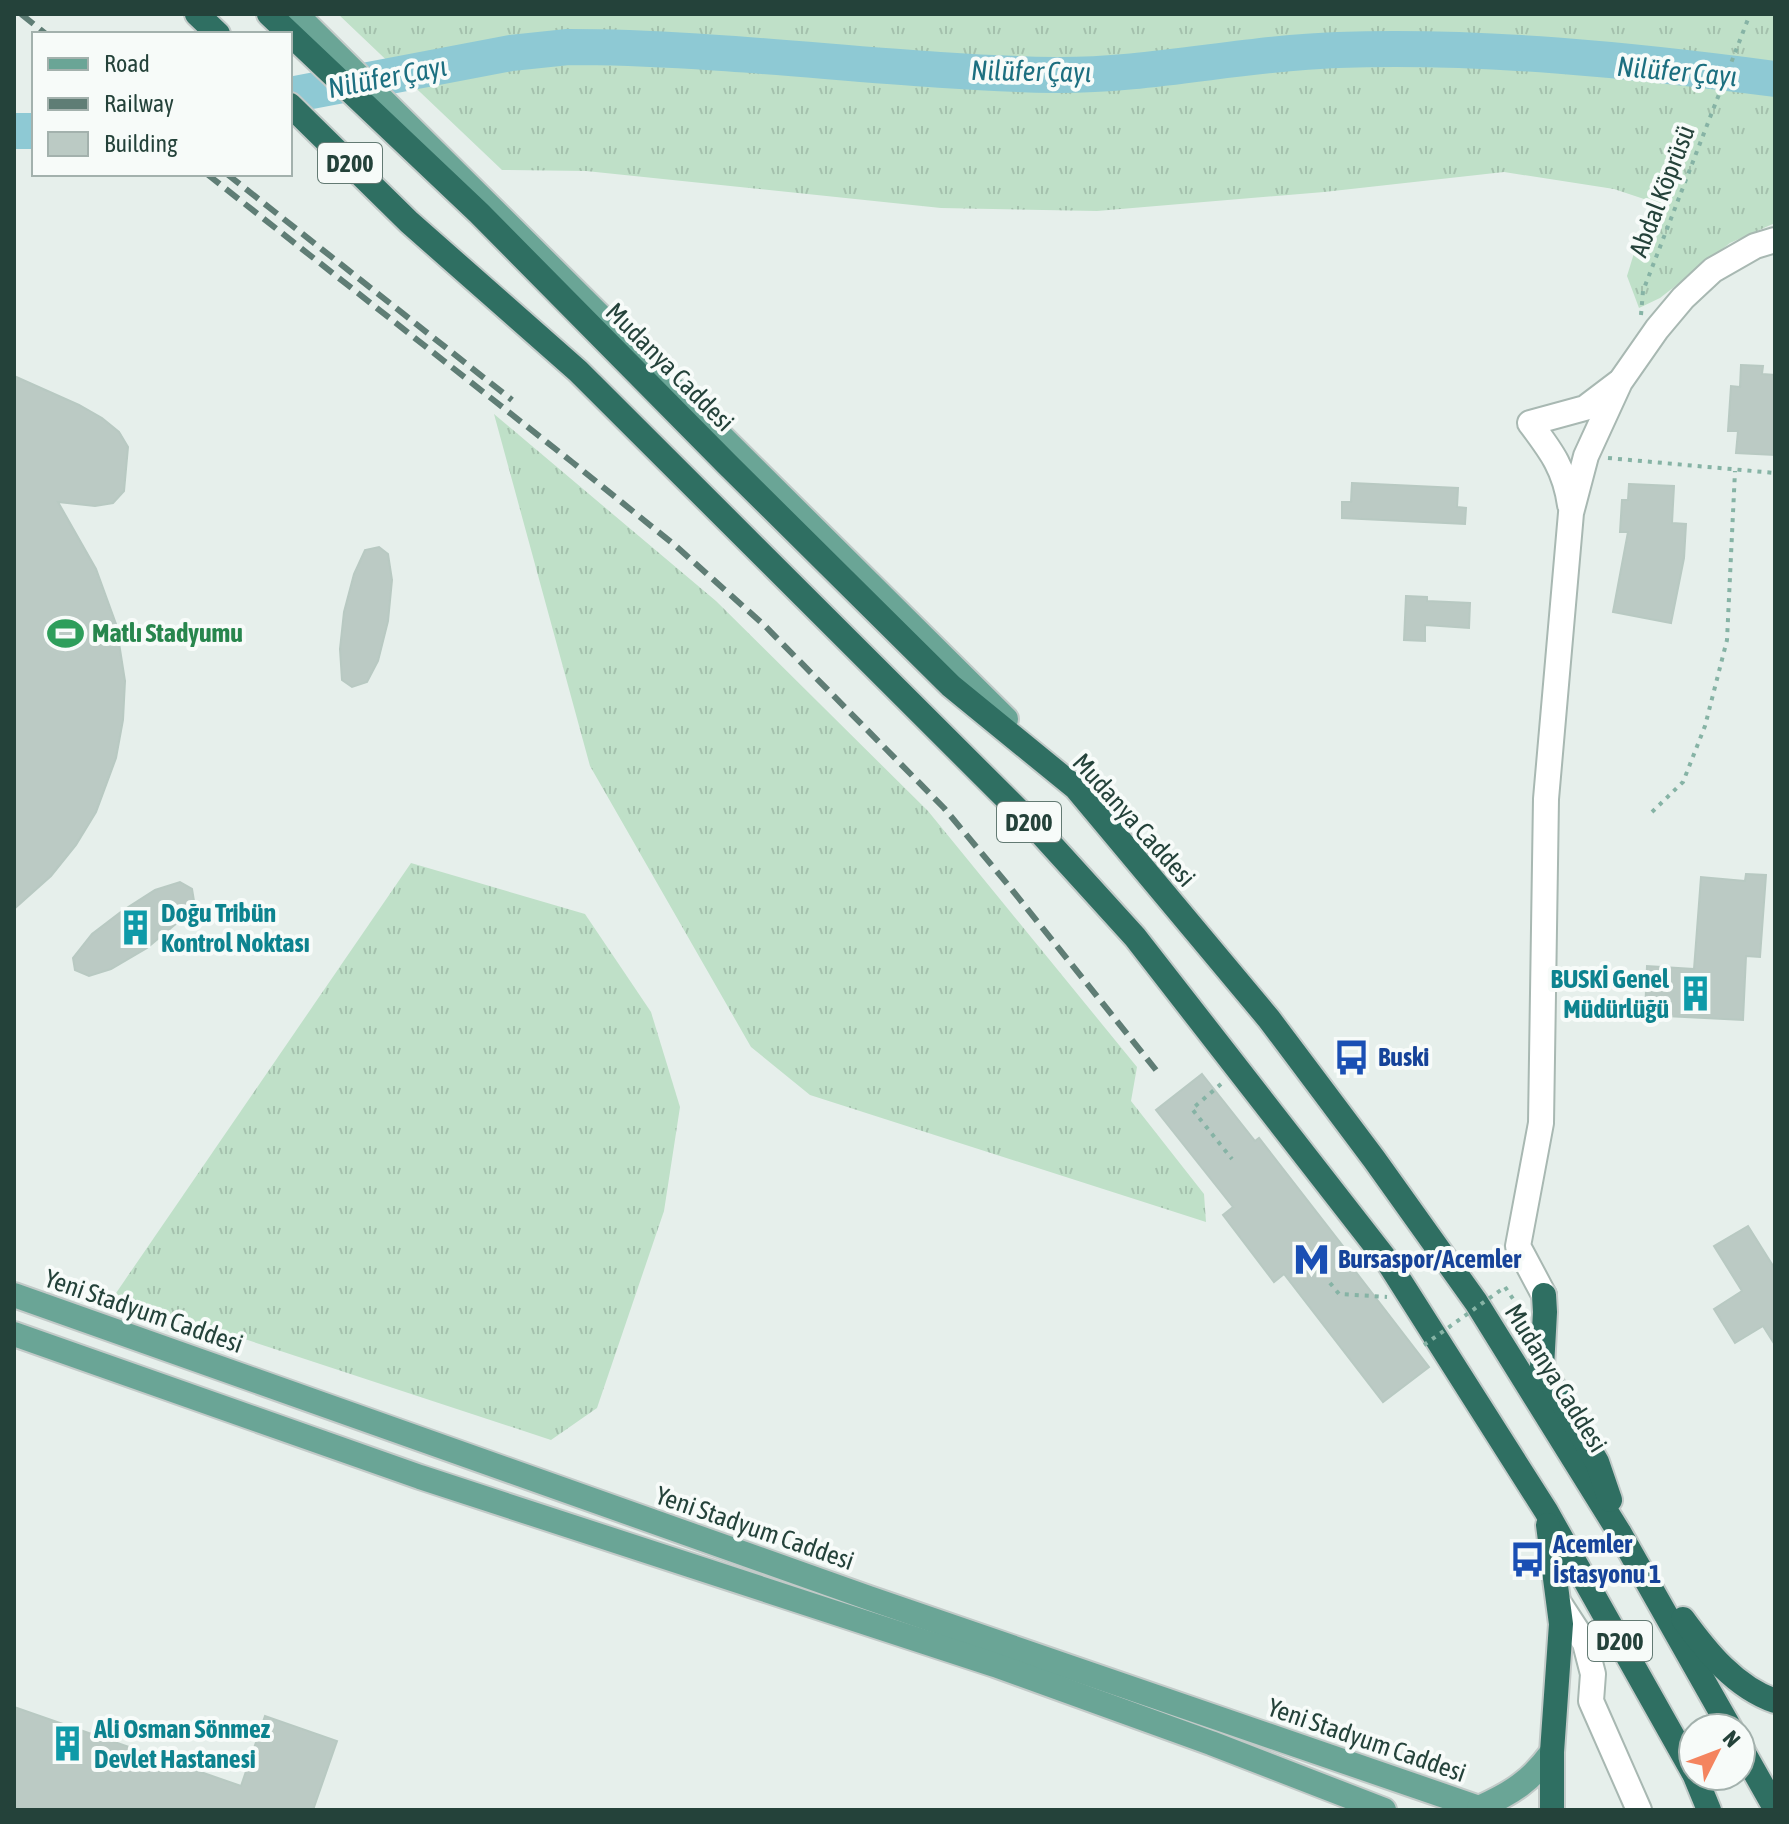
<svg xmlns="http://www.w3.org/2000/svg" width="1789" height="1824" font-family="'Asap Condensed',sans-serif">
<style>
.grass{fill:url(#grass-tufts)}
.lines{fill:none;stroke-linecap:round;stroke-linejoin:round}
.river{stroke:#8ec9d4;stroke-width:36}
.building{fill:#bbcac4;stroke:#b8c9c2;stroke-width:2}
.minor-casing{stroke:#a8b8b2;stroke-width:28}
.major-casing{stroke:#c2cac8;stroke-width:28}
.highway-casing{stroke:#c2cac8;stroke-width:28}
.path{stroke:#86b3a5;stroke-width:4;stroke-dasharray:4 6;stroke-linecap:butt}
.minor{stroke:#fff;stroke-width:24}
.major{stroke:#6aa596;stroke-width:24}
.highway{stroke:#2f6f62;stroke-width:24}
.rail{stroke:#5f7d75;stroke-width:6;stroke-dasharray:16 8;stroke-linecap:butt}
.path-bridge{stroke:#86b3a5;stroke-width:4;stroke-dasharray:4 6;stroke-linecap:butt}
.labels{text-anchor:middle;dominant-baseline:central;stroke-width:8;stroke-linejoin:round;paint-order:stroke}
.shield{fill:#f7fbf9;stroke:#637a73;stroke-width:2}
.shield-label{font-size:24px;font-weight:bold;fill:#24423a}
.street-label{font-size:26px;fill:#24423a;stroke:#f7fbf9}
.leisure-label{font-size:26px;font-weight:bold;fill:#27864d;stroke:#f7fbf9;text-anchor:start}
.culture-label{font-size:26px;font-weight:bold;fill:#0d838f;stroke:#f7fbf9;text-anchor:start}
.transit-label{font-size:26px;font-weight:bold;fill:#164399;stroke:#f7fbf9;text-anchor:start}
.water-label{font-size:28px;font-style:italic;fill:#1c6f80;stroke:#f7fbf9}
</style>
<defs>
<pattern id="grass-tufts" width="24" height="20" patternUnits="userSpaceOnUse" patternTransform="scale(2)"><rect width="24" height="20" fill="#bfe0c8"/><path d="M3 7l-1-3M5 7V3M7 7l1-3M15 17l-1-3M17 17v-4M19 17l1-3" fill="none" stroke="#a4c1ad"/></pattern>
</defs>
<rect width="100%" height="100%" fill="#e6efeb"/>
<g class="grass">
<path d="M338 14H1775V223L1730 243 1660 298 1639 308 1627 276 1650 201 1614 189 1504 172 1324 192 1097 211 941 208 586 171 502 170Z"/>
<path d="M494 414 716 601 928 811 1137 1067 1131 1101 1204 1194 1206 1222 810 1095 751 1047 590 766Z"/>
<path d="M411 863 585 914 651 1012 680 1107 664 1211 597 1408 551 1440 114 1296Z"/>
</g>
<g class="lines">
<g class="river">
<path d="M290 95 511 53 568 47C730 47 891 72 1054 75 1149 76 1243 53 1338 50 1483 45 1631 60 1775 79"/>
<path d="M14 131H34"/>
</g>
</g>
<g class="building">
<path d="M1741 365 1763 366 1762 374 1775 375V455L1736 453 1738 431H1728L1731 386 1740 387Z"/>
<path d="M14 376 79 405 102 418 119 432 128 447 124 491 113 503 95 506 58 502 96 569 116 624 125 681 123 720 116 758 96 812 76 845 51 876 14 909Z"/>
<path d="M1352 483 1458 488 1457 507 1466 508 1465 524 1342 518V502H1351Z"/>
<path d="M1629 484 1674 486 1672 523 1686 524 1684 558 1671 623 1613 612 1628 532H1620L1622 500H1628Z"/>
<path d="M379 547 388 554 392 580 388 621 378 661 367 682 352 687 342 680 340 649 344 612 354 574 365 550Z"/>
<path d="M1406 596 1427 597V601L1470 603 1469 628 1425 625V641L1404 640Z"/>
<path d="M1746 874 1766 875 1760 957 1746 956 1743 1020 1645 1015 1647 966 1694 969 1701 877 1745 881Z"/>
<path d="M180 882 192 889 194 901 178 922 147 948 111 969 89 976 75 970 73 958 92 934 122 911 155 890Z"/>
<path d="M1202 1074 1255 1141 1259 1138 1356 1263 1352 1267 1429 1367 1383 1402 1284 1274 1274 1282 1223 1215 1233 1207 1156 1110Z"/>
<path d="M1748 1226 1775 1269V1345L1763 1326 1735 1343 1714 1309 1742 1291 1714 1246Z"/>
<path d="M14 1707 241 1786 265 1716 337 1741 313 1810H14Z"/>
</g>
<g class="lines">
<defs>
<g id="minor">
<path d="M1570 505C1565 469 1551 451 1530 423L1585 408 1618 383"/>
<path d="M1544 1295 1518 1246 1541 1123 1546 799 1571 513 1586 456 1620 382 1657 329 1683 298 1713 270 1755 246 1775 240"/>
<path d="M1559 1603 1585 1643 1593 1674 1591 1701 1639 1810"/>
</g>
<g id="major">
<path d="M296 14 1006 719"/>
<path d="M14 1295 869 1598 1485 1810"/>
<path d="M14 1334 420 1477 995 1665 1211 1743 1384 1810"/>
<path d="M1479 1808C1512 1793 1531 1781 1552 1752"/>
</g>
<g id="highway">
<path d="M197 14 218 34"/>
<path d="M269 14 479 213 727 464 951 686 1076 788 1269 1019 1374 1159 1476 1302 1619 1532 1730 1728"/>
<path d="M290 105 409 222 578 371 1036 828 1135 937 1388 1262 1546 1511 1693 1772"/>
<path d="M1544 1295 1545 1312 1542 1367 1597 1462 1610 1500"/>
<path d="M1548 1525 1561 1624 1552 1752V1810"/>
<path d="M1683 1619C1707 1652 1735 1687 1775 1701"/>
<path d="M1741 1748 1775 1808"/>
<path d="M1695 1776 1709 1810"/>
</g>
</defs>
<use href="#minor" class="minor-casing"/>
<use href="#major" class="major-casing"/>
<use href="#highway" class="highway-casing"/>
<g class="path">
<path d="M1641 315 1643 291 1750 14"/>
<path d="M1608 458 1775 473"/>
<path d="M1652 812 1683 782 1705 726 1727 640 1735 471"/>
<path d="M1221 1084 1192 1109 1232 1159"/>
<path d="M1330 1283 1339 1294 1387 1297"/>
<path d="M1505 1287 1522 1312"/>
</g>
<use href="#minor" class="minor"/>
<use href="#major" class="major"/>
<use href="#highway" class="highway"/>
<g class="rail">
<path d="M21 14 46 34"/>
<path d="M207 174 572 462 677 547 764 625 944 808 1009 886 1156 1070"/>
<path d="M227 174 512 400"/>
</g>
<path class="path-bridge" d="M1424 1345 1505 1287"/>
</g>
<defs>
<symbol id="stadium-bare" viewBox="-9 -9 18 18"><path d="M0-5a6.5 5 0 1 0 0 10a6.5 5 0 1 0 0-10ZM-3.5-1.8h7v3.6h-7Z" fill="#2e9e5b" stroke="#f7fbf9" stroke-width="2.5" paint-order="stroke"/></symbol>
<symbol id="building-bare" viewBox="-9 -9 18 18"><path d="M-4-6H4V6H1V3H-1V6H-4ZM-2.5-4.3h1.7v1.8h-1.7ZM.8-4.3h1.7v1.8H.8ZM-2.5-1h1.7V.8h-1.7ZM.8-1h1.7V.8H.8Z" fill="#0f9aa8" stroke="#f7fbf9" stroke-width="2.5" paint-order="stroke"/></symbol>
<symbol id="bus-bare" viewBox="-9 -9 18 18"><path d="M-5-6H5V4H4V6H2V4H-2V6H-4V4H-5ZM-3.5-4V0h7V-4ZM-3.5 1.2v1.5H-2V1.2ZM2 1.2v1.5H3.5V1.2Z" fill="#1a4fb4" stroke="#f7fbf9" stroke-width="2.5" paint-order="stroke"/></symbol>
<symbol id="metro-bare" viewBox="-9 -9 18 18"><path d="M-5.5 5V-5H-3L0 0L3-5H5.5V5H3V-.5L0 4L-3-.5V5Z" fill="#1a4fb4" stroke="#f7fbf9" stroke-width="2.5" paint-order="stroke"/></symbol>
</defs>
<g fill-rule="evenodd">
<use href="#stadium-bare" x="40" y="608" width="51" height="51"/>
<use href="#building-bare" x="110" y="902" width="51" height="51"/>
<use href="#building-bare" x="1670" y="968" width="51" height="51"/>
<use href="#bus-bare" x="1326" y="1032" width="51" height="51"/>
<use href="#metro-bare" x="1286" y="1234" width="51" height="51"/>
<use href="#bus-bare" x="1502" y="1534" width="51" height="51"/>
<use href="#building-bare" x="42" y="1718" width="51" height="51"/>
</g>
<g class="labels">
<g class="shield">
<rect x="318" y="143" width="64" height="40" rx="6"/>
<rect x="997" y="802" width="64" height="40" rx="6"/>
<rect x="1588" y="1621" width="64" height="40" rx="6"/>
</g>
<g class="shield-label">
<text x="350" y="163">D200</text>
<text x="1029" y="822">D200</text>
<text x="1620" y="1641">D200</text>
</g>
<g class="street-label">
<text transform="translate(1662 191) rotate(-69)">Abdal Köprüsü</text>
<text transform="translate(670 367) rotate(45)">Mudanya Caddesi</text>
<text transform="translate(1134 820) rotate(48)">Mudanya Caddesi</text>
<text transform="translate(144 1311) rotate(19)">Yeni Stadyum Caddesi</text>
<text transform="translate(1556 1378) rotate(58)">Mudanya Caddesi</text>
<text transform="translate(755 1528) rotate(19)">Yeni Stadyum Caddesi</text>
<text transform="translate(1367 1740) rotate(19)">Yeni Stadyum Caddesi</text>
</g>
<g class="leisure-label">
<text x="92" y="633">Matlı Stadyumu</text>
</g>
<g class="culture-label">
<text x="161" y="913">Doğu Tribün<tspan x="161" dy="30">Kontrol Noktası</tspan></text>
<text x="1669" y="979" text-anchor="end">BUSKİ Genel<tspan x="1669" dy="30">Müdürlüğü</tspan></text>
<text x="94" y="1729">Ali Osman Sönmez<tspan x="94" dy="30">Devlet Hastanesi</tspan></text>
</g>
<g class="transit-label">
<text x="1378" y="1057">Buski</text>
<text x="1338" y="1259">Bursaspor/Acemler</text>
<text x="1553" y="1544">Acemler<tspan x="1553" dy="30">İstasyonu 1</tspan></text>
</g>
<g class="water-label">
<text transform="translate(1031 71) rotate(1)">Nilüfer Çayı</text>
<text transform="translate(1677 71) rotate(5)">Nilüfer Çayı</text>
<text transform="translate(387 77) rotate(-11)">Nilüfer Çayı</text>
</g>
</g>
<rect width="1789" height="1824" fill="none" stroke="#24423a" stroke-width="32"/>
<rect x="32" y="32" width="260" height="144" fill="#f7fbf9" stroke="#a3b1ad" stroke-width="2"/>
<rect x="48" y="58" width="40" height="12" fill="#6aa596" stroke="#a3b1ad" stroke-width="2"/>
<text x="104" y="72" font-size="24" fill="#24423a">Road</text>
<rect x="48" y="98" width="40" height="12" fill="#5f7d75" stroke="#a3b1ad" stroke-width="2"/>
<text x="104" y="112" font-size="24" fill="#24423a">Railway</text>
<rect x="48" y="132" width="40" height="24" fill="#bbcac4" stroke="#a3b1ad" stroke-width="2"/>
<text x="104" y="152" font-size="24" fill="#24423a">Building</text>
<g transform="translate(1717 1752) rotate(48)"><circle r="38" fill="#f7fbf9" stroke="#a3b1ad" stroke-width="2"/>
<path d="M0-6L14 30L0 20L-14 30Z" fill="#f4845f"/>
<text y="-12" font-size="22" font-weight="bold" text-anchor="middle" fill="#24423a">N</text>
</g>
</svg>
